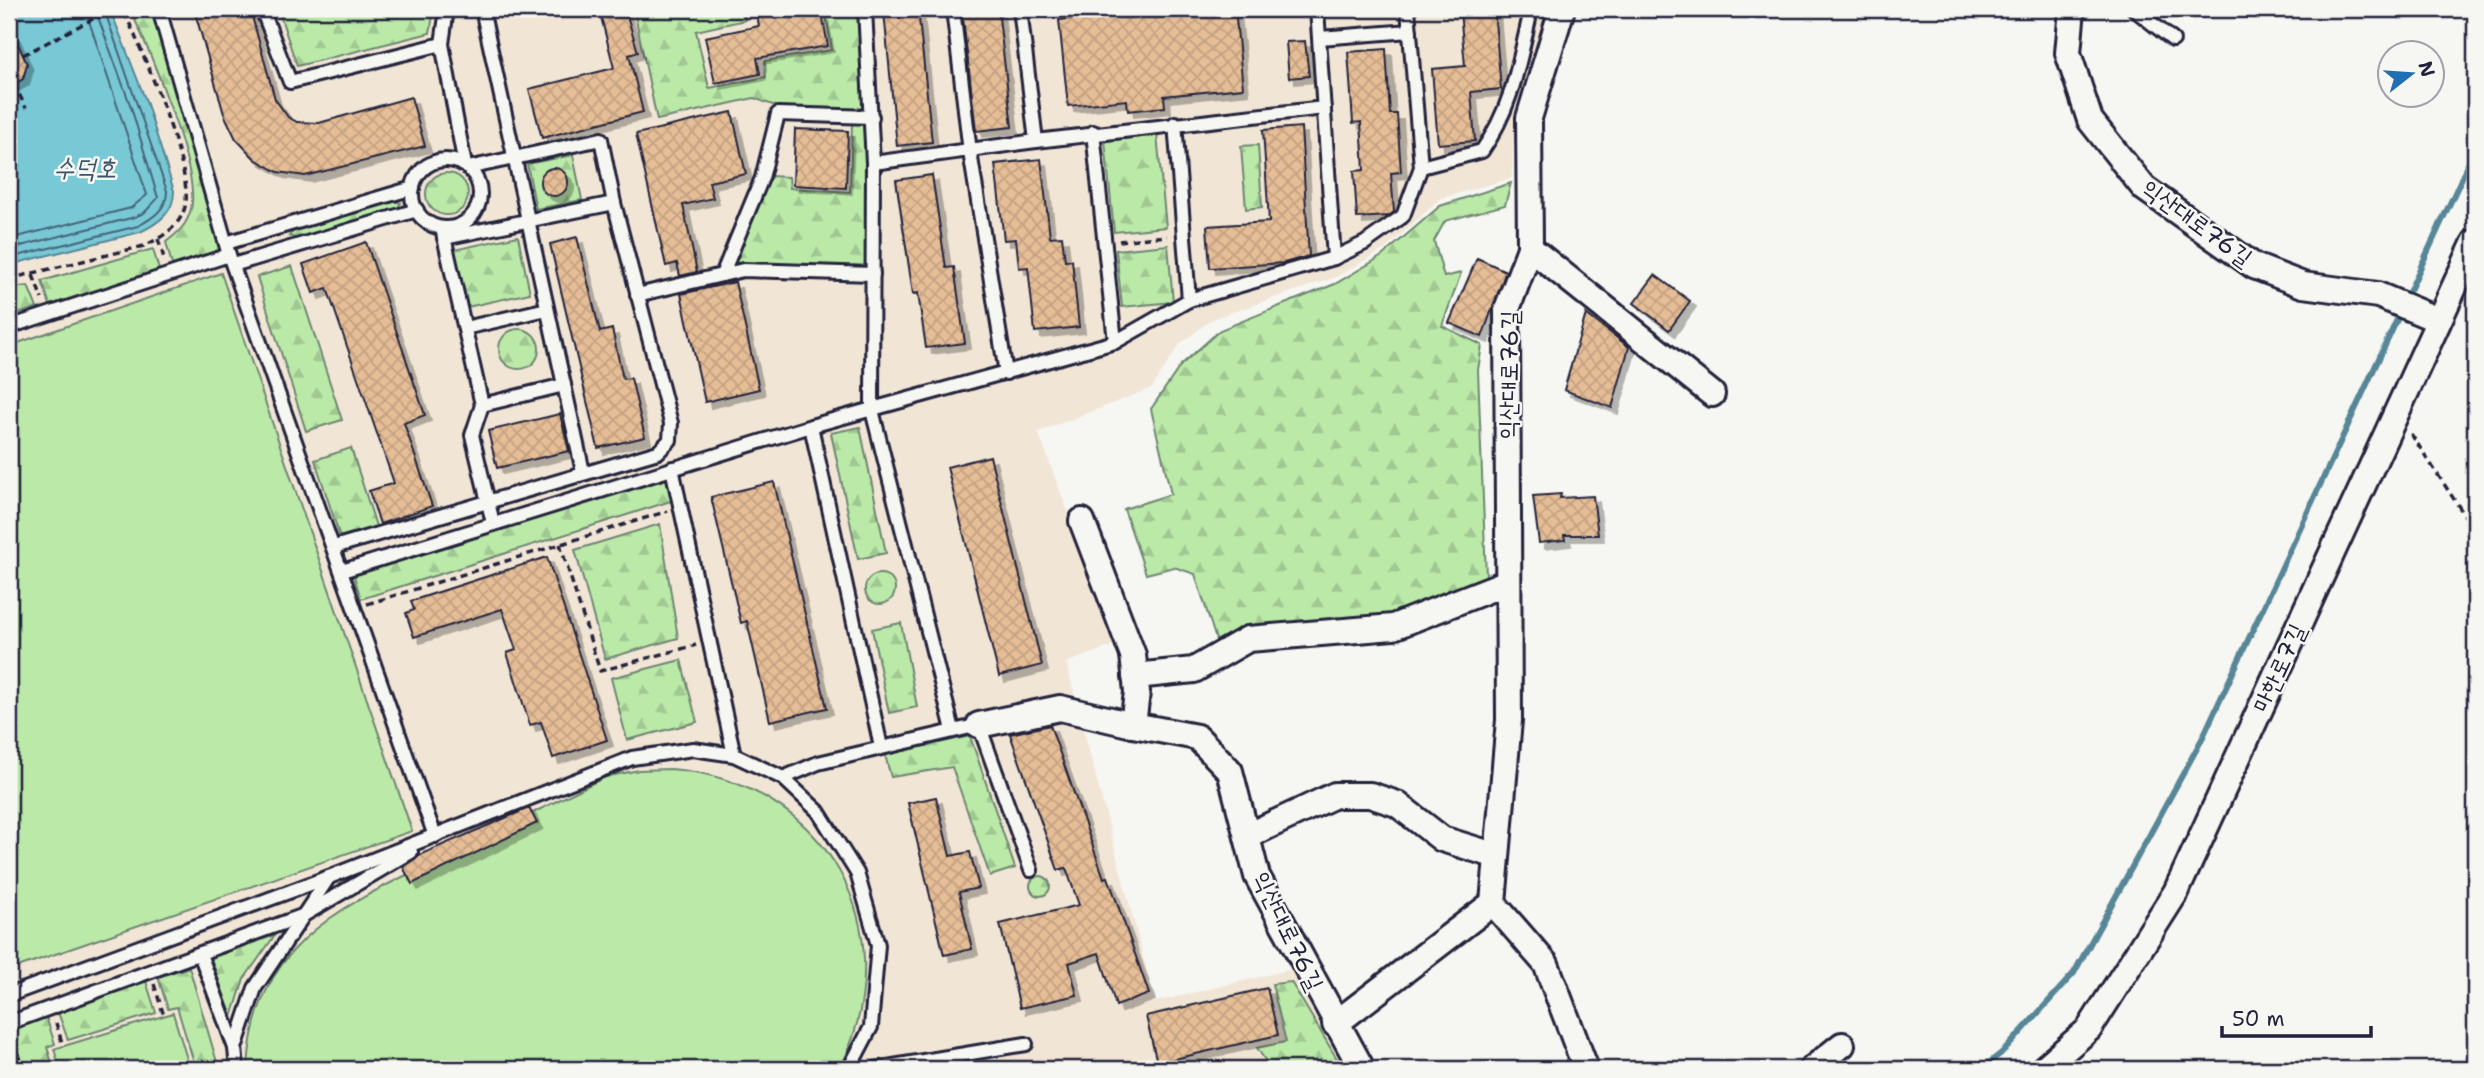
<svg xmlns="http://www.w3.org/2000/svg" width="2484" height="1078" font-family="'Shantell Sans','Poor Story',sans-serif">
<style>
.built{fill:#f1e5d6}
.green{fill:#bbeaa8;stroke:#6e8672;stroke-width:2}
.forest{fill:url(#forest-firs);stroke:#6e8672;stroke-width:2}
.water{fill:#79c8d5;stroke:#568697;stroke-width:2}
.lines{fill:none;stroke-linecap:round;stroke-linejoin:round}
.shore{stroke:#456479;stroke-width:2}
.stream{stroke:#568697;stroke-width:6}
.building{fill:url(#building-cross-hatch);stroke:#22223b;stroke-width:2;filter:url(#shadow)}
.service-casing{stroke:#22223b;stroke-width:18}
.minor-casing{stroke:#22223b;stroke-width:30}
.path{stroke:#22223b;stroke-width:3.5;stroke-dasharray:7 5;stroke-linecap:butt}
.service{stroke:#f6f6f2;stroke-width:12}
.minor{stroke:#f6f6f2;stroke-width:24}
.labels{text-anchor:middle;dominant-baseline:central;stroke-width:5;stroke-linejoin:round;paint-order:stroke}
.street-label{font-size:24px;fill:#22223b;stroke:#f6f6f2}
.water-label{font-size:26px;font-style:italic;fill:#3c5469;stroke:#f6f6f2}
</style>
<defs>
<pattern id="forest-firs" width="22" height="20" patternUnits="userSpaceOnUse" patternTransform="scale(1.75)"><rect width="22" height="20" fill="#bbeaa8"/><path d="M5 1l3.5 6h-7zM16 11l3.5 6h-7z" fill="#a0c892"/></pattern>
<pattern id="building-cross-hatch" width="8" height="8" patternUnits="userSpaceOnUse" patternTransform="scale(1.75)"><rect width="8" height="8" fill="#e5bd96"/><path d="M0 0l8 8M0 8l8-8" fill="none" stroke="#c4a282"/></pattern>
<filter id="shadow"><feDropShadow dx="6" dy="6" stdDeviation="0" flood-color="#0004"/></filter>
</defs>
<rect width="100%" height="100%" fill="#f6f6f2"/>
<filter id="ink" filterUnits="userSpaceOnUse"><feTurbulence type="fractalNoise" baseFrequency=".0143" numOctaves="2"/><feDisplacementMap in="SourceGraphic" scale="14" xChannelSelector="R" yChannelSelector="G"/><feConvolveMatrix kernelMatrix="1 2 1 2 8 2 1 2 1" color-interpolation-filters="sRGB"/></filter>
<g filter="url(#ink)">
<path class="built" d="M9 9H1549L1529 118 1513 144 1512 178 1441 198 1385 249 1336 277 1212 319 1180 344 1152 388 1038 432 1117 644 1066 663 1155 1002 1293 969 1351 1069H9Z"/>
<g class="green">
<path d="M221 273 412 831 9 970V346Z"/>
<path d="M671 769C827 782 908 929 840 1069H248C254 940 347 904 448 855 500 829 553 803 605 777L639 770Z"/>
<path d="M173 1013 190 1069H60L54 1049Z"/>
</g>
<g class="forest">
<path d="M130 9H153L221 250 172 265 166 242C178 233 187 225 191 209 201 171 148 47 130 9Z"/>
<path d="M278 9H434L430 33 297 66Z"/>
<path d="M648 9H743L745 20 696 31 709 88 766 77 765 61 832 50 825 9H860L865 111 778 107 754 98 657 120 635 15Z"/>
<path d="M866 122V268L731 269 769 176 789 177 790 188 850 192 852 123Z"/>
<path d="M1157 135 1166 227 1114 232 1105 141Z"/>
<path d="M1258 145 1262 207 1246 209 1241 146Z"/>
<path d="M573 155 582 200 536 209 527 164Z"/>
<circle cx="447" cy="194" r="21"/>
<path d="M1511 183 1505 205 1445 221 1434 241 1444 277 1461 273 1442 326 1482 345 1478 370 1486 577 1394 617 1246 627 1218 646 1195 574 1174 567 1146 574 1124 509 1171 494 1151 409 1181 365 1220 330 1335 284 1382 256 1440 206Z"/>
<path d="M390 200 401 203 394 212 300 240 289 236 297 227Z"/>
<path d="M518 236 530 293 467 307 454 250Z"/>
<path d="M1168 245 1173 302 1122 307 1116 250Z"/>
<path d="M153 249 159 270 50 305 42 281Z"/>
<path d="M292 266 342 420 306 431 257 277Z"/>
<path d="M28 286 37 308 9 316V288Z"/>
<circle cx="519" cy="349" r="20"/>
<path d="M860 427 886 553 858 559 831 433Z"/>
<path d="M351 448 376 526 340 537 315 460Z"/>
<path d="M667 476 674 500 361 599 354 576Z"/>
<path d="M660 524 678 638 605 659 575 550Z"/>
<circle cx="880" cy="589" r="15"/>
<path d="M901 623 917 707 889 713 872 629Z"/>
<path d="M681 660 697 722 627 740 611 678Z"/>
<path d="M970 736 1015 868 990 876 952 767 891 777 885 755Z"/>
<circle cx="1040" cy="886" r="10"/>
<path d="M275 935 244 979 232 1017 211 958Z"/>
<path d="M189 967 219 1069H196L177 1007 168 1009 158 977Z"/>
<path d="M146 981 156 1013 68 1040 58 1012Z"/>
<path d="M1291 982 1343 1069H1271L1257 1048 1286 1042 1272 984Z"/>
<path d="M46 1017 55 1044 47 1047 54 1069H20L9 1029Z"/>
</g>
<path class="water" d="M9 9H110L146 101 174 191C174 212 159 223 140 232L9 265Z"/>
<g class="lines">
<g class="shore">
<path d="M9 239 131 208 147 195 85 9"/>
<path d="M9 249 135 217 145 212 158 198 131 107 95 9"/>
<path d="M9 258 138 226C153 218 167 209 167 191L104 9"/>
</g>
<g class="stream">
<path d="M2405 301 2475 149"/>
<path d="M1981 1069 2004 1051 2074 973 2202 739 2401 311"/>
</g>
</g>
<g class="building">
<path d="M194 9H250L275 99 288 117 297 122 319 123 411 97 425 146 305 176 278 172 255 159 236 139 224 114Z"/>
<path d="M599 9H625L638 52 629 55 643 112 542 138 529 89 614 68Z"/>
<path d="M756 9H821L828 46 757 58 760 74 715 83 705 37 759 26Z"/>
<path d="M918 9 932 142 897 146 884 12Z"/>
<path d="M962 9H998L1012 127 976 131Z"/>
<path d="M1168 9H1235L1243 88 1164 96 1165 107 1128 111 1127 100 1068 106 1059 20Z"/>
<path d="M1494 9 1501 89 1471 92 1475 141 1438 144 1432 69 1465 66 1460 11Z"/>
<path d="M9 24 27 64 23 79 9 87Z"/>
<path d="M1305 41 1309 76 1289 78 1286 42Z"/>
<path d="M1386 49 1390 114H1397L1401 172 1391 173 1394 212 1389 216 1357 218 1354 171 1364 170 1361 122 1353 123 1348 52Z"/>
<path d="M732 112 746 174 709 182 713 198 683 205 697 272 680 276 677 263 666 266 636 134Z"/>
<path d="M1301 127 1309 256 1284 263 1210 268 1207 226 1269 222 1263 130Z"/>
<path d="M795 129 848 131 846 188 793 185Z"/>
<path d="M1041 159 1050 237 1062 236 1065 261 1072 260 1079 327 1035 332 1028 267 1019 268 1016 239 1004 240 995 164Z"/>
<circle cx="554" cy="182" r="14"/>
<path d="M932 175 946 268 954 267 965 343 926 348 918 293 913 294 896 180Z"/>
<path d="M577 237 600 332 612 329 623 379 631 378 645 437 598 448 550 244Z"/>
<path d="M366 242 425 415 404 423 432 506 380 524 369 491 394 483 327 288 313 293 303 264Z"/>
<path d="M1477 258 1506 271 1482 337 1449 323Z"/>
<path d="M1655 275 1690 301 1669 330 1634 303Z"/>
<path d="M735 282 759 389 705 402 681 294Z"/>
<path d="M1586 314 1629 347 1612 408 1564 390Z"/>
<path d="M560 414 569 451 497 468 488 431Z"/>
<path d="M990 456 1042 665 999 676 947 467Z"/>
<path d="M774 482 827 708 770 721 747 621 741 623 711 497Z"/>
<path d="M1561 494 1560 498 1593 496 1598 535H1564L1565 540 1539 543 1533 496Z"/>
<path d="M547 557 607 740 553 758 541 722 530 725 507 653 516 650 502 609 414 637 406 613 414 610 411 601Z"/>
<path d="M1050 725 1104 878 1108 877 1149 994 1116 1006 1099 953 1069 963 1077 995 1020 1008 1000 924 1079 905 1066 868 1058 870 1010 734Z"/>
<path d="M936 797 950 856 970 852 979 888 959 892 972 949 944 955 908 803Z"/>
<path d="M529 808 537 823 412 884 403 867 419 855Z"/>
<path d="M1267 988 1278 1035 1157 1063 1146 1016Z"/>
</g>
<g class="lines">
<defs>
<g id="service">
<path d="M159 9 229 255 435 836"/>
<path d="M262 9 290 82 442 44 465 165"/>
<path d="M482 9 564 385 482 405 472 435 493 523"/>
<path d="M865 9 873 163 872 410 953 730"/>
<path d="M953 9 970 152 1006 373"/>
<path d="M1020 9 1036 141 1324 108"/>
<path d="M1317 9 1334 258"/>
<path d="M2134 9 2173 40"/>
<path d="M1320 38 1410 31"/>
<path d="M442 44 447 9"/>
<path d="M1175 123 1189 300"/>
<path d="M1093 132 1115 342"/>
<circle cx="446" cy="194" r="34"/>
<path d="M873 163 1036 141"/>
<path d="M1421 167 1482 151C1511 109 1518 68 1529 19L1528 9"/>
<path d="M442 228 482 405"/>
<path d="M444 238 614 203"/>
<path d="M226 243 413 188"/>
<path d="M233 265 417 210"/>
<path d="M722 275 762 178 778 114 872 117"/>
<path d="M637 295 743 270 873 274"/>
<path d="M9 327 229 255"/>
<path d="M465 328 547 309"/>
<path d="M564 385 583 472"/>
<path d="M811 426 881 747"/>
<path d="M672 468 734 755"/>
<path d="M334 547 658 452 670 440 671 423 614 203 601 139 468 168"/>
<path d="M342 571 811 426 1115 342 1189 300 1334 258 1365 243 1403 216 1421 167 1408 9"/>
<path d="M783 778 818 763 979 725 1031 870"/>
<path d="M200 954 235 1048"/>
<path d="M9 995 329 877 632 758 693 749 734 755 783 778 818 811 857 873 878 945 871 1027 849 1069"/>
<path d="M9 1023 302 916 411 852"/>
<path d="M9 1049 15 1069"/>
<path d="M237 1069 235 1048 255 988 329 877"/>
<path d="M875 1069 1026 1044"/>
</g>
<g id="minor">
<path d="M2072 9 2068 53 2090 120 2144 188 2254 266 2303 285 2378 295 2438 320"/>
<path d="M1530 248 1712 394"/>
<path d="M1082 521 1133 655 1137 692 1133 725 1197 737 1230 771 1257 876 1362 1069"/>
<path d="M1135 676 1194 670 1248 639 1393 627 1508 582"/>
<path d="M979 725 1060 708 1133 725"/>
<path d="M1247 836 1335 795H1370L1397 804 1442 839 1497 856"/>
<path d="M1493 903 1546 964 1586 1069"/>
<path d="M1335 1024 1493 903 1509 720 1507 309 1530 248 1529 118 1562 9"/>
<path d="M1812 1069 1842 1045"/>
<path d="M2043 1069 2089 1029 2176 892 2475 242"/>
</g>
</defs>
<use href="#service" class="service-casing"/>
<use href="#minor" class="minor-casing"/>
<g class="path">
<path d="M23 55 112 9"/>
<path d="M14 84 26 108"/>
<path d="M158 239 165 261"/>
<path d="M1119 241 1167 236"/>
<path d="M33 275 42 299"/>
<path d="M9 279 144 246C162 237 179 228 185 207 195 171 140 46 123 9"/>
<path d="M2411 434 2475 531"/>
<path d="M560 544 600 671 696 645"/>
<path d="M367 604 668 511"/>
<path d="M154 984 164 1016"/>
<path d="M56 1023 63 1046"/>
</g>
<use href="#service" class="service"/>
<use href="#minor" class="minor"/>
</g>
</g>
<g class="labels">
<g class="street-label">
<text transform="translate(2197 223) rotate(36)">익산대로76길</text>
<text transform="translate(1509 375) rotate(-89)">익산대로76길</text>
<text transform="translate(2279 668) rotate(-65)">마한로7길</text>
<text transform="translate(1288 931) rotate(64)">익산대로76길</text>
</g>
<g class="water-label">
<text x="85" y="167">수덕호</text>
</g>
</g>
<rect width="2484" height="1078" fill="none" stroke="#f6f6f2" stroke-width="35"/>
<rect x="18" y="18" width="2449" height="1043" fill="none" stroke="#22223b" stroke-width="2.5" filter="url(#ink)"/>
<g transform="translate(2411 74) rotate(73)"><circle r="33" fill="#f6f6f2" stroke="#a1a1a9" stroke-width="2"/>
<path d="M0-5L12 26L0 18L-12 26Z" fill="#1f6fb2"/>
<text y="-10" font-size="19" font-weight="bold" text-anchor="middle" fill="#22223b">N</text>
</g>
<path d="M2222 1026v10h149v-10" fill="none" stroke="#22223b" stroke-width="3.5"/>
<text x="2232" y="1026" font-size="21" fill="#22223b" stroke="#f6f6f2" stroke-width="5" paint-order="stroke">50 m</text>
</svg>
